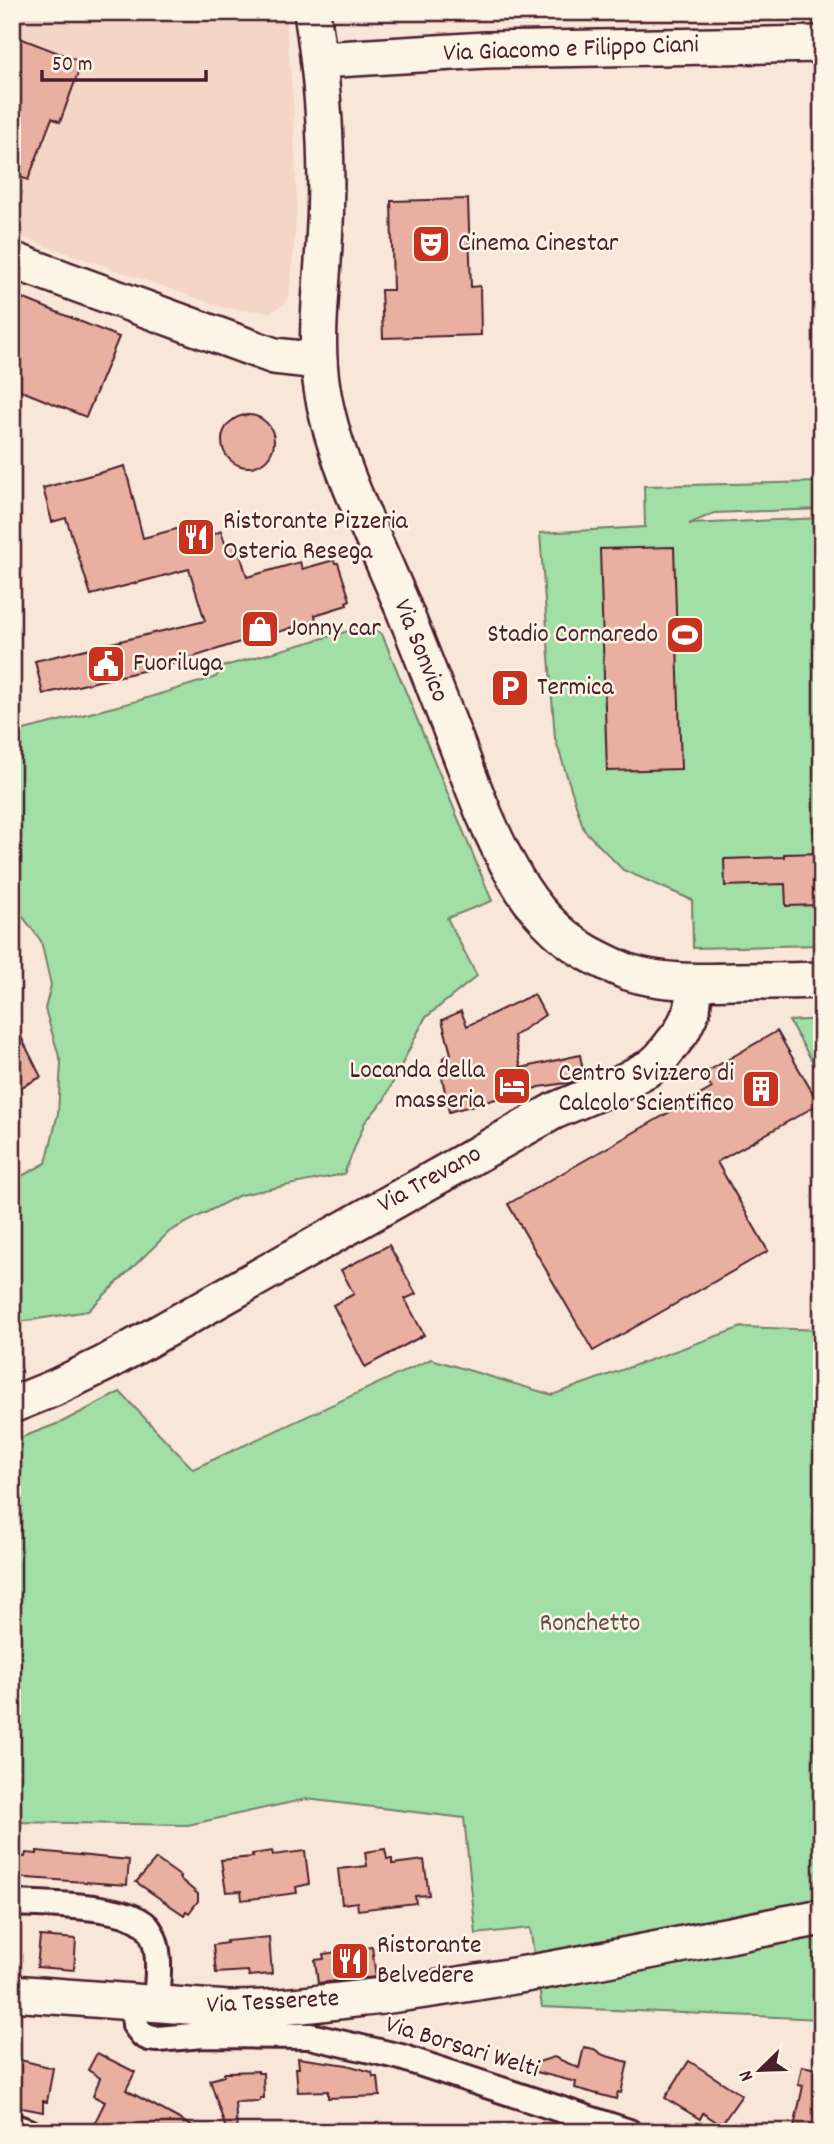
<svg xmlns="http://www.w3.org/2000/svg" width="834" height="2144" font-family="Dekko,sans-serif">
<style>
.built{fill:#f4d6c8}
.green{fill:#a1dfa7;stroke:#767f69;stroke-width:2}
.building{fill:#e9b0a2;stroke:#4a1f2b;stroke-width:2}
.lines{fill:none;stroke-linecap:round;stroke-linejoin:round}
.street-casing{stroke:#4a1f2b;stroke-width:30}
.secondary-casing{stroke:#4a1f2b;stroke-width:40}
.street{stroke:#fcf5e5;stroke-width:24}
.secondary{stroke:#fcf5e5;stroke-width:35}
.labels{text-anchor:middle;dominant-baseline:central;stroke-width:5;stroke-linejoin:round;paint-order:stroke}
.street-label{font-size:26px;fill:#4a1f2b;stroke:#fcf5e5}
.poi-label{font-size:26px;fill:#4a1f2b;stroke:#fcf5e5;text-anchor:start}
.park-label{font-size:26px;fill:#604f4a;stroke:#fcf5e5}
</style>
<rect width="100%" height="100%" fill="#f8e7d8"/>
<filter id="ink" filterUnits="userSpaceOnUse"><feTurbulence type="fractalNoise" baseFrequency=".0143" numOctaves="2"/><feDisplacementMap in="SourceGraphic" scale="14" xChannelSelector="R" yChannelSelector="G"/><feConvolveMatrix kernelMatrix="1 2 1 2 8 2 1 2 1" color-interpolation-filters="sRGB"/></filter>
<g filter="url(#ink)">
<path class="built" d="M12 12H285L293 100 297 210 291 282 288 298 284 305 270 312 225 308 12 234Z"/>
<g class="green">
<path d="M822 482V509L714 513 689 524 822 518V945L693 948 692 900 623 870 584 830 555 738 540 533 645 527 644 486Z"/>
<path d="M366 626 382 634 492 901 447 918 477 976 425 1018 384 1100 365 1122 344 1174 240 1195 170 1231 88 1311 12 1323V1181L46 1163 58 1113 61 1063 45 1009 51 985 41 941 17 909 12 906V733L137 701 216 677 221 667Z"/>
<path d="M822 1019V1078L789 1021Z"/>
<path d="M742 1327 822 1330V2019L542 2007 530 1928 476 1934 464 1818 306 1799 188 1825 12 1822V1441L62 1422 120 1392 193 1469 431 1359 552 1395Z"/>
</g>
<g class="building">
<path d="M12 35 82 62 60 122 52 118 28 180 12 174Z"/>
<path d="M468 199 471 287 480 286 481 335 383 338 381 290H393L391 201Z"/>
<path d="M22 298 119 337 86 417 12 387V321Z"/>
<circle cx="248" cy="441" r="26"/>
<path d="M125 466 143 538 206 521 210 536 221 531 225 543 236 540 247 577 300 562 302 569 334 560 335 563H338L350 600 346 602 347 605 315 615 316 620 244 643 243 641 190 658V660L43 694 35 661 205 621 189 569 91 595 66 518 52 522 43 488Z"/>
<path d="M674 547 681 769 607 771 600 549Z"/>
<path d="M822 853V905L786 906 785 884 725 886 724 859 784 857V854Z"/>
<path d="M534 994 545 1015 514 1036 521 1068 580 1055 584 1076 572 1082 540 1087 449 1112 441 1072 443 1058 451 1054 442 1020 461 1011 467 1026Z"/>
<path d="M12 1019 41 1077 12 1092Z"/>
<path d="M777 1031 819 1104 717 1162 768 1251 593 1351 508 1204 712 1088 703 1074Z"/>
<path d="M389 1245 416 1294 405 1299 424 1335 365 1367 333 1305 354 1294 341 1270Z"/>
<path d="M385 1849 387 1859H392V1864L424 1860 429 1895 415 1896 416 1903 358 1910 357 1902 342 1904 338 1869 367 1866 365 1852Z"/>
<path d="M37 1851 129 1860 127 1885 13 1877 16 1856 25 1857 26 1853 37 1854Z"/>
<path d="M272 1851 273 1855 305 1851 309 1884 296 1887 297 1893 242 1900 241 1891 226 1892 221 1860 253 1857 252 1854Z"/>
<path d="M156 1859 180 1876 179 1878 198 1894V1901L189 1913 186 1911 184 1915 136 1882Z"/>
<path d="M40 1936 76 1939 74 1970 37 1967Z"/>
<path d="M269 1937 272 1974 249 1976 248 1971 216 1973 213 1945 227 1943 226 1941Z"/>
<path d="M372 1947 376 1977 318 1983 315 1960 324 1959 323 1954Z"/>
<path d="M584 2047 594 2049 603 2055 628 2062 621 2093 618 2092 616 2099 575 2088 576 2082 520 2068 554 2057 579 2068Z"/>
<path d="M97 2053 135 2072 126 2090 203 2132H90L105 2102 93 2096 100 2078 88 2070Z"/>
<path d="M12 2058 53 2068 47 2102 43 2101V2112L12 2106Z"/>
<path d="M298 2058 347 2065 372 2072 373 2077H378L380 2096 328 2098V2091L298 2092 296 2068H299Z"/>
<path d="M689 2061 742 2095 721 2125 703 2113 700 2119 665 2098Z"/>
<path d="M802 2066 822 2070V2120L819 2132H793L803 2086 798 2085Z"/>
<path d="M258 2071V2073H263L264 2098H260V2101L235 2102 237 2132H227L210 2080 224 2076V2073H230V2072Z"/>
</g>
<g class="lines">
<defs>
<g id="street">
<path d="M12 1903C43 1905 131 1903 149 1929 163 1949 157 1981 156 2004"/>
<path d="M133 2002 135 2025 143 2035 149 2038 158 2039 203 2035 310 2036 401 2057 629 2132"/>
<path d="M12 2126 29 2132"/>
</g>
<g id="secondary">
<path d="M312 12C324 89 329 166 324 244 322 291 314 340 322 388 333 460 374 537 402 605 421 652 439 698 457 745 474 790 491 836 515 877 532 907 558 936 588 953 601 960 615 967 628 972 662 983 699 982 734 981 763 981 792 981 822 980"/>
<path d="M320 60 486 50 822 44"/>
<path d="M12 260 274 356 319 361"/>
<path d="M12 1405 54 1388 104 1364 554 1111 623 1082 651 1067 661 1058 682 1031 692 1010 695 982"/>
<path d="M12 1993 228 2009C280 2009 331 2002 382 1996 530 1977 676 1945 822 1917"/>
</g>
</defs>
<use href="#street" class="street-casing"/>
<use href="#secondary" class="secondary-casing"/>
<use href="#street" class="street"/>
<use href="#secondary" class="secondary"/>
</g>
</g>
<defs>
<symbol id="theatre-square" viewBox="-11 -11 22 22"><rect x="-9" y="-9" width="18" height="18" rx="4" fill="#c8321e" stroke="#fcf5e5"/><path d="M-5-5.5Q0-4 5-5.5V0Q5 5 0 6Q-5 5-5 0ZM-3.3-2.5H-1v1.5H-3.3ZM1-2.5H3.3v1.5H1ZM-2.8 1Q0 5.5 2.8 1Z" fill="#fff"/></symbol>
<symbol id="restaurant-square" viewBox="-11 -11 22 22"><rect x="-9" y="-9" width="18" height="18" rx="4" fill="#c8321e" stroke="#fcf5e5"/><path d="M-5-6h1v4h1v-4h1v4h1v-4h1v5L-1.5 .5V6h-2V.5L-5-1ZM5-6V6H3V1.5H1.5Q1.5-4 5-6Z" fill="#fff"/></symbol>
<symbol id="shop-square" viewBox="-11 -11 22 22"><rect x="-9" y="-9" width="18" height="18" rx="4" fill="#c8321e" stroke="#fcf5e5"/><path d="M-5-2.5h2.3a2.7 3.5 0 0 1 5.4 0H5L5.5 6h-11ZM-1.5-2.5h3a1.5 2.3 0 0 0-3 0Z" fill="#fff"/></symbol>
<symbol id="stadium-square" viewBox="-11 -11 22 22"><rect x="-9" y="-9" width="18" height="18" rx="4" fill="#c8321e" stroke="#fcf5e5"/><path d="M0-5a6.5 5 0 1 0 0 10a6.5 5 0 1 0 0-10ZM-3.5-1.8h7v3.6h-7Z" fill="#fff"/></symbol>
<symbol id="civic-square" viewBox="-11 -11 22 22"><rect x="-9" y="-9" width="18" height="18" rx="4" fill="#c8321e" stroke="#fcf5e5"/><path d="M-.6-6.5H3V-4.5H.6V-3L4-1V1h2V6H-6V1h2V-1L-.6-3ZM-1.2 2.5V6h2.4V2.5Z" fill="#fff"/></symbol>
<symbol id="parking-square" viewBox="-11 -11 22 22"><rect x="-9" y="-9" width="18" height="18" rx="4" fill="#c8321e" stroke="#fcf5e5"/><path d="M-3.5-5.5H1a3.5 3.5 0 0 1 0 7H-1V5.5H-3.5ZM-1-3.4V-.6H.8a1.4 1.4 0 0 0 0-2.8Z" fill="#fff"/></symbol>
<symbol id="hotel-square" viewBox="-11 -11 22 22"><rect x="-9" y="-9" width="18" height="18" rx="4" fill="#c8321e" stroke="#fcf5e5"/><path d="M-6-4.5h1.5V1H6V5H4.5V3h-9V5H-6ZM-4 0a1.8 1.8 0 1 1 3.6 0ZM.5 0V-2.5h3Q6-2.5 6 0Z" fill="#fff"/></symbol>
<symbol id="building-square" viewBox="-11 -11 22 22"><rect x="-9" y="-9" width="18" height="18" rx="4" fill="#c8321e" stroke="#fcf5e5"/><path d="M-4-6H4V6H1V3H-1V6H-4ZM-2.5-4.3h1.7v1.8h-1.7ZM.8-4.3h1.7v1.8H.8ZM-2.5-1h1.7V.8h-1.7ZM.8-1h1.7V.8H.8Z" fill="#fff"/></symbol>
</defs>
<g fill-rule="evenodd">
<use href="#theatre-square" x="409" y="222" width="44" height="44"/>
<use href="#restaurant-square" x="174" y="515" width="44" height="44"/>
<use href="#shop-square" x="238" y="607" width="44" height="44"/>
<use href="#stadium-square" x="663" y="613" width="44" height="44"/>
<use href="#civic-square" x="84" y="642" width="44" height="44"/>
<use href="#parking-square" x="488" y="666" width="44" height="44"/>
<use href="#hotel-square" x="490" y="1064" width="44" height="44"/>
<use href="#building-square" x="739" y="1067" width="44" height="44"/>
<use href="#restaurant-square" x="328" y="1939" width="44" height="44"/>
</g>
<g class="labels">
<g class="street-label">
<text transform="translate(571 50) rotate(-2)">Via Giacomo e Filippo Ciani</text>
<text transform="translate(420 651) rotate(68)">Via Sonvico</text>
<text transform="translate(430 1180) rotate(-29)">Via Trevano</text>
<text transform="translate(273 2003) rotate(-3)">Via Tesserete</text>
<text transform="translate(462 2048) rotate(17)">Via Borsari Welti</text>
</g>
<g class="poi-label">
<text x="458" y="244">Cinema Cinestar</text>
<text x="223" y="522">Ristorante Pizzeria<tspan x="223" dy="30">Osteria Resega</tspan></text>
<text x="287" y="629">Jonny car</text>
<text x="658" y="635" text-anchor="end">Stadio Cornaredo</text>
<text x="133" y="664">Fuoriluga</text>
<text x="537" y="688">Termica</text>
<text x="485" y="1071" text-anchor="end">Locanda della<tspan x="485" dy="30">masseria</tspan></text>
<text x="734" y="1074" text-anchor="end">Centro Svizzero di<tspan x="734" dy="30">Calcolo Scientifico</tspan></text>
<text x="377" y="1946">Ristorante<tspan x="377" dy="30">Belvedere</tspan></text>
</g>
<g class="park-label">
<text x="590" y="1624">Ronchetto</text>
</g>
</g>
<rect width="834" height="2144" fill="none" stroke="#fcf5e5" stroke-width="42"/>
<rect x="21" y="21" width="792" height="2102" fill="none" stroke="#4a1f2b" stroke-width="2.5" filter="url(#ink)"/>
<g transform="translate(760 2070) rotate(247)" stroke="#fcf5e5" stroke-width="5" paint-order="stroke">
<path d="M0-5L12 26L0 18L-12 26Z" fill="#4a1f2b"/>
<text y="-10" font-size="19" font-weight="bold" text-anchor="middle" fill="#4a1f2b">N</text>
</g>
<path d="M42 70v10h164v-10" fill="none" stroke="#4a1f2b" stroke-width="3.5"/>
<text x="52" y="70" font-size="21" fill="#4a1f2b" stroke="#fcf5e5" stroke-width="5" paint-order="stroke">50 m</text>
</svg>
